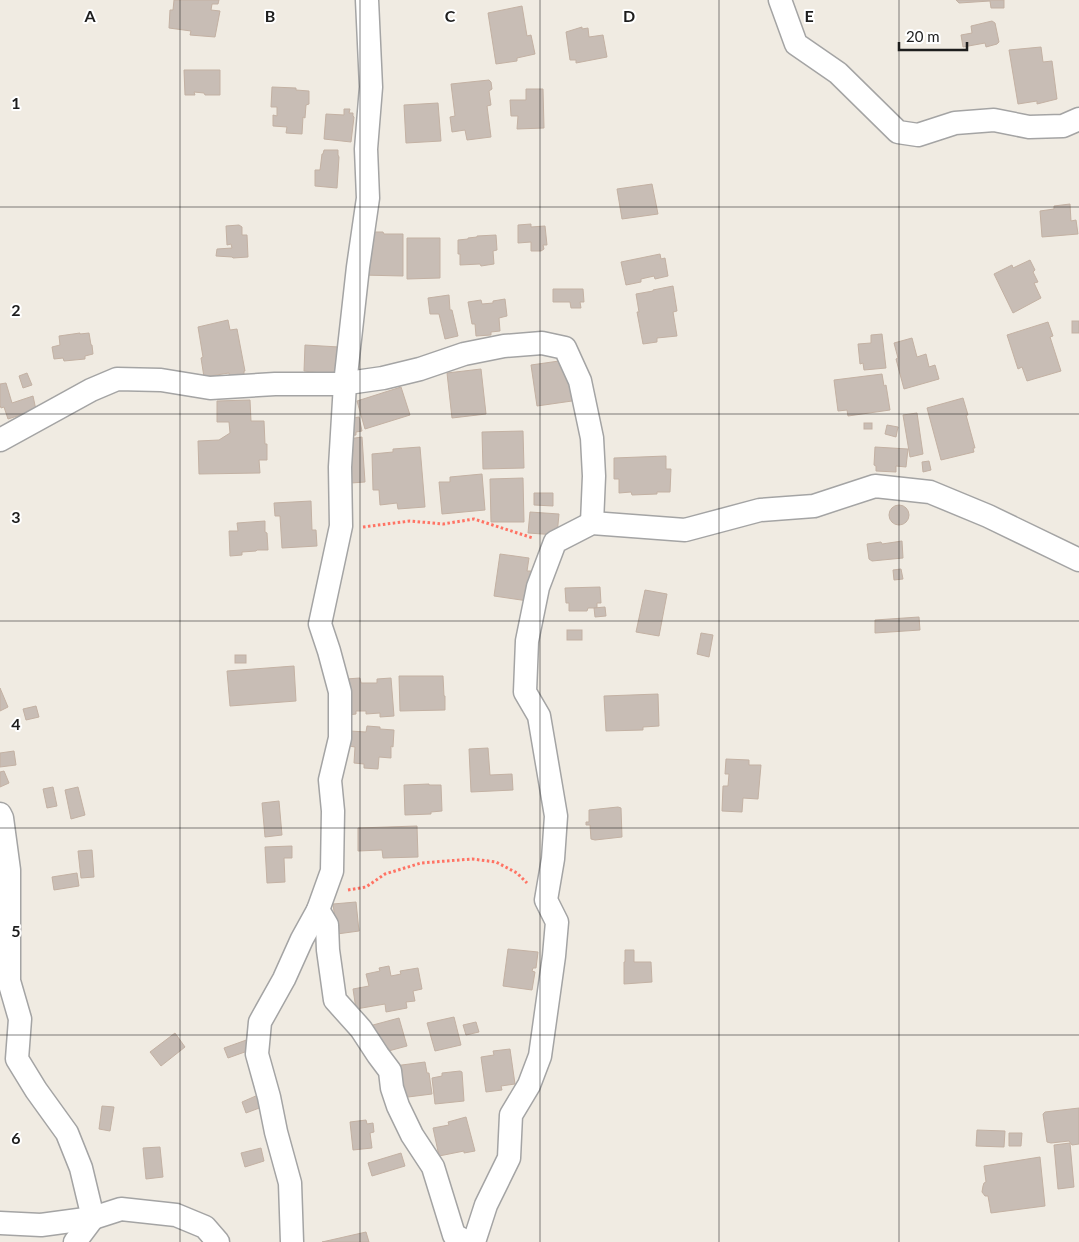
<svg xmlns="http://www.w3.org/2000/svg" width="1079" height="1242" font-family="Lato,sans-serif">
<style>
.building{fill:#c8bdb5;stroke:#c3b1a3}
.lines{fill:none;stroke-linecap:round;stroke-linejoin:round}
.minor-casing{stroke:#a4a4a4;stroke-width:25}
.path{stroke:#ff7364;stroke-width:3;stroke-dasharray:2.5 2.5;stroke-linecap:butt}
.minor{stroke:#fff;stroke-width:22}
.grid{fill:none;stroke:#1d1d1d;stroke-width:1;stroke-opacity:0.55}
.grid-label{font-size:16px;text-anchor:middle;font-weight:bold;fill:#1d1d1d;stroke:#fff;stroke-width:4;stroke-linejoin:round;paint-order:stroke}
</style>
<rect width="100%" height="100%" fill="#f0ebe2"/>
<g class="building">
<path d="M174 0H219L218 4H212L211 10 220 11 215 37 190 35 191 31 169 28 170 10H173Z"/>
<path d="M956 0H1004V8H991L990 1 959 3Z"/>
<path d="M522 6 527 36 531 35 535 54 517 58V61L496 64 488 13Z"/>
<path d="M992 21 995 23 999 42 997 44 986 47 985 43 963 47 961 35 972 33 971 26Z"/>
<path d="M582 27V29L588 28 589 37 603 35 607 57 576 63V60H570L566 32Z"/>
<path d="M1041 47 1043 62 1052 61 1057 99 1037 104V101L1018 104 1009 50Z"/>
<path d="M184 70H220V95H205L204 93 194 92 195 95H185Z"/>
<path d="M489 80 491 82 492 89 489 91 491 105 487 106 491 137 467 140 465 130 452 132 450 117 455 116 451 84Z"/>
<path d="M272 87 296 88V90L309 91V104L306 105 305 118 303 117 302 134 286 133 287 127 273 126V115L277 116V107H271Z"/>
<path d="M526 89H543L544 128 517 129 518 116H511L510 100H526Z"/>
<path d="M438 103 441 141 406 143 404 105Z"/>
<path d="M344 109H350L349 113H353V116L354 117 351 142 324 139 326 114 344 115Z"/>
<path d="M324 150H338V155L339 157 337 188 315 186V170H320L322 154H323Z"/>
<path d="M652 184 658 214 622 219 617 189Z"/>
<path d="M1070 204 1071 221 1076 220 1078 234 1042 237 1040 211 1054 209V206Z"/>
<path d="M531 224V227L545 226 547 245H543L544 249 541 251H531V242L518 243V225Z"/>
<path d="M239 225 242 227V235H247L248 257 233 258 232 257 216 256 217 249 232 248 231 244 227 245 226 226Z"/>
<path d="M366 232H383L384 234H403V276L361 275Z"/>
<path d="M496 235 497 250 493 251 494 264 481 266 480 264 460 265V254H458V240L468 239V238L477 237V236Z"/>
<path d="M407 238H440V278L407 279Z"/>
<path d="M660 254 661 259 665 258 668 276 655 279 654 276 641 279V282L626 285 621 262Z"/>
<path d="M1030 260 1035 270 1033 272 1038 282 1034 283 1041 298 1013 313 994 274 1012 265 1013 268Z"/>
<path d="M673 286 677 311 673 312 677 336 657 338V342L643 344 637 312H639L636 294 653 291V290Z"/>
<path d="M553 289H583L584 302H580L581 308H571L570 302H553Z"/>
<path d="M449 295 450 310H452L458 336 445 339 439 314H430L428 298Z"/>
<path d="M505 299 507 316 499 318 500 331 491 332V335L476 336 475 324H472L468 302 481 300 482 304 493 303V301Z"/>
<path d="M228 320 230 330 237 329 245 371H244V378L230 380 229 373 204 377 201 358 203 357 198 327Z"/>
<rect x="1072" y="321" width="7" height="12"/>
<path d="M1048 322 1053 336 1050 337 1061 371 1027 381 1022 367 1018 369 1007 335Z"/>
<path d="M80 333V334L89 333 91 345H92L93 354 85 356V359L64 361 63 358 54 359 52 347 60 345 59 336Z"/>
<path d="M882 334 886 368 864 370 863 363 860 364 858 344 871 343V335Z"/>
<path d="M912 338 917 357 926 354 929 367 935 365 939 379 904 389 896 359 898 358 894 343Z"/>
<path d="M305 345 339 347 337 375 304 371Z"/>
<path d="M566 360 572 401 537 406 531 365Z"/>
<path d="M481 369 486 414 452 418 447 373Z"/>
<path d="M27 373 32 385 23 388 19 376Z"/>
<path d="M882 374 884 386 886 385 890 410 848 416 847 410 838 411 834 380Z"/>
<path d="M6 383 12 403 33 396 36 410 8 419 4 407 1 408 0 405V384Z"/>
<path d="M401 387 410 415 365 429 357 401Z"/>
<path d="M963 398 968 415H966L975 448H973L974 452 941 460 927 408Z"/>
<path d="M250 400 251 421H264L265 444H267V460H259L260 473 199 474 198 441 219 440 230 433 229 422H217V401Z"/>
<path d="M917 413 923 454 910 457 903 415Z"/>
<path d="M359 417 362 431 356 432V435L349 436 353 418Z"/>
<rect x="864" y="423" width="8" height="6"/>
<path d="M887 425 898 427 896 437 885 434Z"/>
<path d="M523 431 524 468 483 469 482 432Z"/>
<path d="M362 437 365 482 351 483 348 439Z"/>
<path d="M420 447 425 507 398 509 397 503 380 505 379 490H373L372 454 393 452V449Z"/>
<path d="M875 447 908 449 906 467 896 466V472L876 471V466L874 465Z"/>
<path d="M666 456V469H671L670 492H657V494L632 495 631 492 619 493V479H614V458Z"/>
<path d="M929 461 931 470 923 472 922 462Z"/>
<path d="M482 474 485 510 442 514 439 482H450V477Z"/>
<path d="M523 478 524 522H491L490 479Z"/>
<path d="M534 493H553V506L534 505Z"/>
<path d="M311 501 312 530H316L317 546 282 548 280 516H275L274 503Z"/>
<circle cx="899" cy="515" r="10"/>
<path d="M530 512 559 514 557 535 528 533Z"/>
<path d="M265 521V532L267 533 268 550H257L256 551 242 552V555L230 556 229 531H238L237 523Z"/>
<path d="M902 541 903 558 872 561 869 559 867 544 881 542 882 544Z"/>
<path d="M500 554 529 558 527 571H532L528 601 494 596Z"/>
<path d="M901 569 903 579 894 580 893 570Z"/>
<path d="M600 587 601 603H597V608H588L587 611H569V603H566L565 588Z"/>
<path d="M645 590 667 594 659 636 636 632Z"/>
<path d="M605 607 606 616 595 617 594 608Z"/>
<path d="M919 617 920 630 875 633V620Z"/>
<rect x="567" y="630" width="15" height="10"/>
<path d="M701 633 713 635 709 657 697 654Z"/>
<rect x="235" y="655" width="11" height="8"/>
<path d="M294 666 296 701 230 706 227 671Z"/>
<path d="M399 676H443L444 696H445V710L400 711Z"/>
<path d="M360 678 361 683H377V679L391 678 394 716 380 717V713L366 714V711H356V714L348 715 346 679Z"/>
<path d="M0 688 8 707 0 711Z"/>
<path d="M658 694 659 726 643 727V730L606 731 604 696Z"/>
<path d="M36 706 39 717 26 720 23 709Z"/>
<path d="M367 726 380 727V729L394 730 393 747 391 746V758L379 757 378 769 364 768V764L354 763 355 747 349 746 350 731 366 732Z"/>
<path d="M488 748 490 775 512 774 513 790 471 792 469 749Z"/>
<path d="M14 751 16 765 0 767V753Z"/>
<path d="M726 759 749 760V765H761L758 799 743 798 742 812 722 811 723 786H728L729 774H725Z"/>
<path d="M4 771 9 783 0 787V772Z"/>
<path d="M429 784V785H441L442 811 431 812V814L405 815 404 785Z"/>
<path d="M53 787 57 806 47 808 43 789Z"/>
<path d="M78 787 85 815 71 819 65 790Z"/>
<path d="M279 801 282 835 265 837 262 803Z"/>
<path d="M618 807 621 808 622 837 595 840 591 839 590 825H586V822H589V810Z"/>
<path d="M417 826 418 857 383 858 382 850 358 851V828Z"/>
<path d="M292 846V858H284L285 882 267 883 265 847Z"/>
<path d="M92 850 94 877 81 878 78 851Z"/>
<path d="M77 873 79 886 54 890 52 877Z"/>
<path d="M356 902 359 931 337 934 333 904Z"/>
<path d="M508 949 538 952 536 968H533L532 971 535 972 532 990 503 986Z"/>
<path d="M625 950H634V962H651L652 982 624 984V962H625Z"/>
<path d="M389 966 391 976 401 974 400 971 418 968 422 989 413 991 415 1001 406 1002 407 1008 386 1012 385 1004 356 1009 353 989 369 986 366 974 380 971 379 968Z"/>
<path d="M454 1017 461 1045 435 1051 427 1023Z"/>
<path d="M399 1018 407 1046 381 1053 373 1025Z"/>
<path d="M476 1022 479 1032 466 1035 463 1025Z"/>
<path d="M175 1033 185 1047 161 1066 150 1052Z"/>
<path d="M252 1038 256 1048 228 1058 224 1048Z"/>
<path d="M510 1049 515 1084 501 1086 502 1090 486 1092 481 1057 494 1055 493 1051Z"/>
<path d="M425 1062 427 1073H429L432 1094 400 1098 394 1066Z"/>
<path d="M460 1071 462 1072 464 1101 435 1104 432 1078 442 1076V1073Z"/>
<path d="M258 1095 262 1107 246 1113 242 1102Z"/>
<path d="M102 1106 114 1107 110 1131 99 1129Z"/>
<path d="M1079 1108V1144L1072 1145 1069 1141 1051 1143 1047 1142 1043 1114 1045 1112Z"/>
<path d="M466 1117 475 1151 464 1153V1151L439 1156 433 1128 449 1125 448 1122Z"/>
<path d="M366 1120 367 1124 373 1123 374 1132 370 1133 372 1148 353 1150 350 1122Z"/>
<path d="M977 1130 1005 1131 1004 1147 976 1146Z"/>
<path d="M1009 1133H1022L1021 1146H1009Z"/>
<path d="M1070 1143 1074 1187 1058 1189 1054 1145Z"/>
<path d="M160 1147 163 1177 146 1179 143 1148Z"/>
<path d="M261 1148 264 1161 245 1167 241 1153Z"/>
<path d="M401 1153 405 1166 372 1176 368 1163Z"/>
<path d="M1040 1157 1045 1206 991 1213 988 1196H985L982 1192 983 1186 984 1183 986 1182 984 1166Z"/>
<path d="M366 1232 369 1242H322Z"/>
</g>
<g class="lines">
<defs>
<g id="minor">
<path d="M780 0 796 44 838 73 898 132 918 135 955 123 994 120 1029 127 1063 126 1079 119"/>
<path d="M0 440 91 390 117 379 161 380 210 388 275 384H341L383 378 420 369 464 354 504 346 542 343 565 348 580 381 592 438 594 476 592 523"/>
<path d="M0 814 2 818 9 870V981L20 1019 17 1059 36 1090 67 1133 81 1168 93 1218 75 1242"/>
<path d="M318 910 327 925 328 950 335 1000 361 1029 378 1055 390 1071 392 1088 398 1106 412 1135 433 1167 454 1235 467 1242"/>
<path d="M0 1223 41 1225 93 1218 121 1209 176 1215 205 1227 218 1242"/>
<path d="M292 1242 290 1183 276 1132 269 1097 257 1054 260 1022 284 979 302 939 318 910 332 871 333 811 330 780 340 738V692L329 651 320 624 341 526 340 467 345 384 358 267 368 198 366 149 371 87 367 0"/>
<path d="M474 1242 486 1205 509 1158 511 1115 529 1085 540 1056 554 956 557 922 546 900 553 859 556 816 539 716 525 692 527 641 538 587 555 542 592 523 685 530 760 510 814 506 875 486 930 492 988 516 1079 560"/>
</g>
</defs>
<use href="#minor" class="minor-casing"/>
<g class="path">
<path d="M363 527 410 521 443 524 474 519 533 538"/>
<path d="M348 890 366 887 385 874 421 863 472 859 496 862 517 873 527 883"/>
</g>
<use href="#minor" class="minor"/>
</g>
<path class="grid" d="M180 0V1242M360 0V1242M540 0V1242M719 0V1242M899 0V1242M0 207H1079M0 414H1079M0 621H1079M0 828H1079M0 1035H1079"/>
<g class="grid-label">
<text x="90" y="22">A</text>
<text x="270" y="22">B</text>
<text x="450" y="22">C</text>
<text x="629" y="22">D</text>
<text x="809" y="22">E</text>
<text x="16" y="109">1</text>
<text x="16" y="316">2</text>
<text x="16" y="523">3</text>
<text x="16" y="730">4</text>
<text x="16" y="937">5</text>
<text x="16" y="1144">6</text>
</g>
<path d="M899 42v8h68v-8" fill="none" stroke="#1d1d1d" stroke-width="2.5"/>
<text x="906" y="42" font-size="15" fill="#1d1d1d" stroke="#ffffff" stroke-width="4" paint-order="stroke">20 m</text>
</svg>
